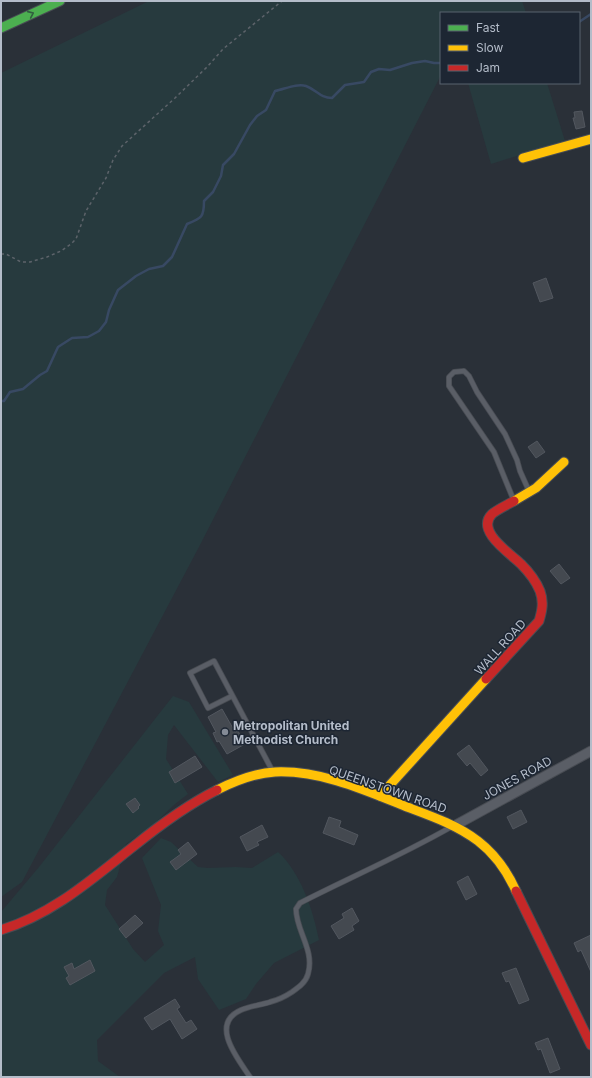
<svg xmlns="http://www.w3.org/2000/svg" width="592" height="1078" font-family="Inter,sans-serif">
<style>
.green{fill:#273a3e}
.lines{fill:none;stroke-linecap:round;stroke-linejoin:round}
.stream{stroke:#384963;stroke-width:2.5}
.building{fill:#444950;stroke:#52575f}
.lane-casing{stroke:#484c53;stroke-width:6}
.street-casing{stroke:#484c53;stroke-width:11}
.fast-casing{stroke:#484c53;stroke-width:11}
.slow-casing{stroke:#484c53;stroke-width:11}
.jam-casing{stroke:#484c53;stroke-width:11}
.path{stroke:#5d636a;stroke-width:1.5;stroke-dasharray:3 3;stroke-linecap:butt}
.lane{stroke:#5a5e66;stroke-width:4.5}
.street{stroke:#5a5e66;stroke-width:9}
.fast{stroke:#4caf50;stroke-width:9}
.slow{stroke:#ffc107;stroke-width:9}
.jam{stroke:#c62828;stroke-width:9}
.oneway{stroke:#305d3f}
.poi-dot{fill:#848b96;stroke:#1d2633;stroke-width:1.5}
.labels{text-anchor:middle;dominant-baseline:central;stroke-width:3;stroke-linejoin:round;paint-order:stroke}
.street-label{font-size:12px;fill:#b4bcc9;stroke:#1d2633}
.poi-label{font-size:12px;font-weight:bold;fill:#b4bcc9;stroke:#1d2633;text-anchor:start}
</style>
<rect width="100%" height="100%" fill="#2a3038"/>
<g class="green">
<path d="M149 1H522L526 13H441V75L200 545 22 882 1 897V73Z"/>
<path d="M468 83H547L565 141 491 164Z"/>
<path d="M173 696 189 702 233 775 218 782 174 725 168 735 166 759 188 794 175 804 153 825 126 844 117 877 107 890 105 905 133 949 145 962 164 945 158 931 161 905 142 858 161 838 171 842 198 867 208 868 236 867 252 868 278 852C301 873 313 910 319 940L274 963 256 984 246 999 219 1010 198 979 195 957 164 973 97 1040 98 1061 120 1077H1V912L39 867Z"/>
</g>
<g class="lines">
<g class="stream">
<path d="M579 22 591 14"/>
<path d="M1 401H4L10 392 23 389 40 375 47 371 58 347 72 338 88 337 99 331 106 322 109 310 118 290 136 276 149 269 163 266 172 257 187 224C202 218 204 217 204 201L213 192 221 176 223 165 234 154 250 125 257 116 266 110 275 91C285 89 297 83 306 86 317 90 320 98 332 98L345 85 364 82 371 72 379 69 390 70 412 63 425 61 434 63H441"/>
</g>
</g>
<g class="building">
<path d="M582 111 585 127 576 129 573 118H575L574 112Z"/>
<path d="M546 278 553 298 540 302 533 283Z"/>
<path d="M537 441 545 452 536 458 528 447Z"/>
<path d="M559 564 570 578 561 584 550 571Z"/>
<path d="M222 709 235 732 238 731 245 744 227 754 219 741 217 742 213 733 216 732 208 717Z"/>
<path d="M469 745 488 770 481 776 470 763 467 766 457 754Z"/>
<path d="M195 756 202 767 175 783 169 772Z"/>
<path d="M135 798 140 805 138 807 139 808 133 813 126 804Z"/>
<path d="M521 810 527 822 513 829 507 817Z"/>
<path d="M329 817 341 821 339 827 358 835 354 845 323 833Z"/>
<path d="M262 825 268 837 257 842 259 845 247 851 240 837Z"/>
<path d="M188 842 197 854 176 870 170 862 181 854 178 850Z"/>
<path d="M468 876 477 894 466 900 457 882Z"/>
<path d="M352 908 359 921 352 926 354 930 339 939 331 926 344 918 342 914Z"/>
<path d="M135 915 143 923 126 938 119 929Z"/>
<path d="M591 935V972L581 950 578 952 574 943Z"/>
<path d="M90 960 95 971 70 985 66 978 69 976 64 967 72 963 74 969Z"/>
<path d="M516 968 529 1000 519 1004 509 981 506 982 502 973Z"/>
<path d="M175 999 180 1007 177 1009 186 1023 191 1020 197 1029 182 1039 170 1019 152 1030 144 1018Z"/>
<path d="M548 1038 560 1069 550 1073 541 1049 538 1050 535 1043Z"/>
</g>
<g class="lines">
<defs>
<g id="lane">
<path d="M514 501 494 452 449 386V377L454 372 464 371 469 376 477 392 505 434 517 460 520 471 529 491"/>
<path d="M232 696 208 708 190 673 214 661 272 770"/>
<path d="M250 1077C238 1059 209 1024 241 1010 250 1006 261 1005 270 1002 278 1000 286 996 292 992 299 987 306 982 308 974 315 950 296 931 296 909L300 903C351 877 402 855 451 827"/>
</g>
<path id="street" d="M454 826 591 751"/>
<path id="fast" d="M1 28 60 1"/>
<g id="slow">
<path d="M523 158 591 139"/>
<path d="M514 501 536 488 564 462"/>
<path d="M217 790C235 781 255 773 275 772 320 770 365 790 407 807 431 816 457 825 478 841 495 854 507 871 516 891"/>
<path d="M380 796 486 679"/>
</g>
<g id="jam">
<path d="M486 679 539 621C542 611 544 602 540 591 536 581 529 572 521 564 511 554 475 531 492 514 498 509 507 505 514 501"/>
<path d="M516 891 591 1045"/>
<path d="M1 930C53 914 92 879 134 846 160 825 187 805 217 790"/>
</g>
</defs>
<use href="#lane" class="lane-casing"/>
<use href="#street" class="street-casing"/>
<use href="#fast" class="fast-casing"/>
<use href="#slow" class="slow-casing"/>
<use href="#jam" class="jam-casing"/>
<path class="path" d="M1 254H6L21 262H30L47 257 61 251 71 244 76 239 86 211 106 178 113 160 122 146 175 98 207 67 223 49 282 1"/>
<use href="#lane" class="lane"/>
<use href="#street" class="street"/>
<use href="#fast" class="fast"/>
<use href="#slow" class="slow"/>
<use href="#jam" class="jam"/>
</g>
<defs><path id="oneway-chevron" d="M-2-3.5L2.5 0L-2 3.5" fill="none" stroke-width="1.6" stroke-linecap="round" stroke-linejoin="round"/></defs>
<use class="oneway" href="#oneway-chevron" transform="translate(31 14) rotate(-24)"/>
<circle class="poi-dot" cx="225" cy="732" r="4"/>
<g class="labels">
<g class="street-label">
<text transform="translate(500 647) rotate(-48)">WALL ROAD</text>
<text transform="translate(517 778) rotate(-29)">JONES ROAD</text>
<text transform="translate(388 789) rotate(19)">QUEENSTOWN ROAD</text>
</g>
<g class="poi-label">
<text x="233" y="725">Metropolitan United<tspan x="233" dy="14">Methodist Church</tspan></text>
</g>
</g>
<rect width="592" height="1078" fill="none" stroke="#b4bcc9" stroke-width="4"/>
<rect x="440" y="12" width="140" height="72" fill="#1d2633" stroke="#59626f"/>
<rect x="448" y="25" width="20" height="6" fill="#4caf50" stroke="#59626f"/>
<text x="476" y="32" font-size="12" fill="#b4bcc9">Fast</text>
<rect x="448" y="45" width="20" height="6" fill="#ffc107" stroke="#59626f"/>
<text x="476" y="52" font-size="12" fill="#b4bcc9">Slow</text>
<rect x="448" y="65" width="20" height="6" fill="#c62828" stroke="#59626f"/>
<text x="476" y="72" font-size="12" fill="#b4bcc9">Jam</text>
</svg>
